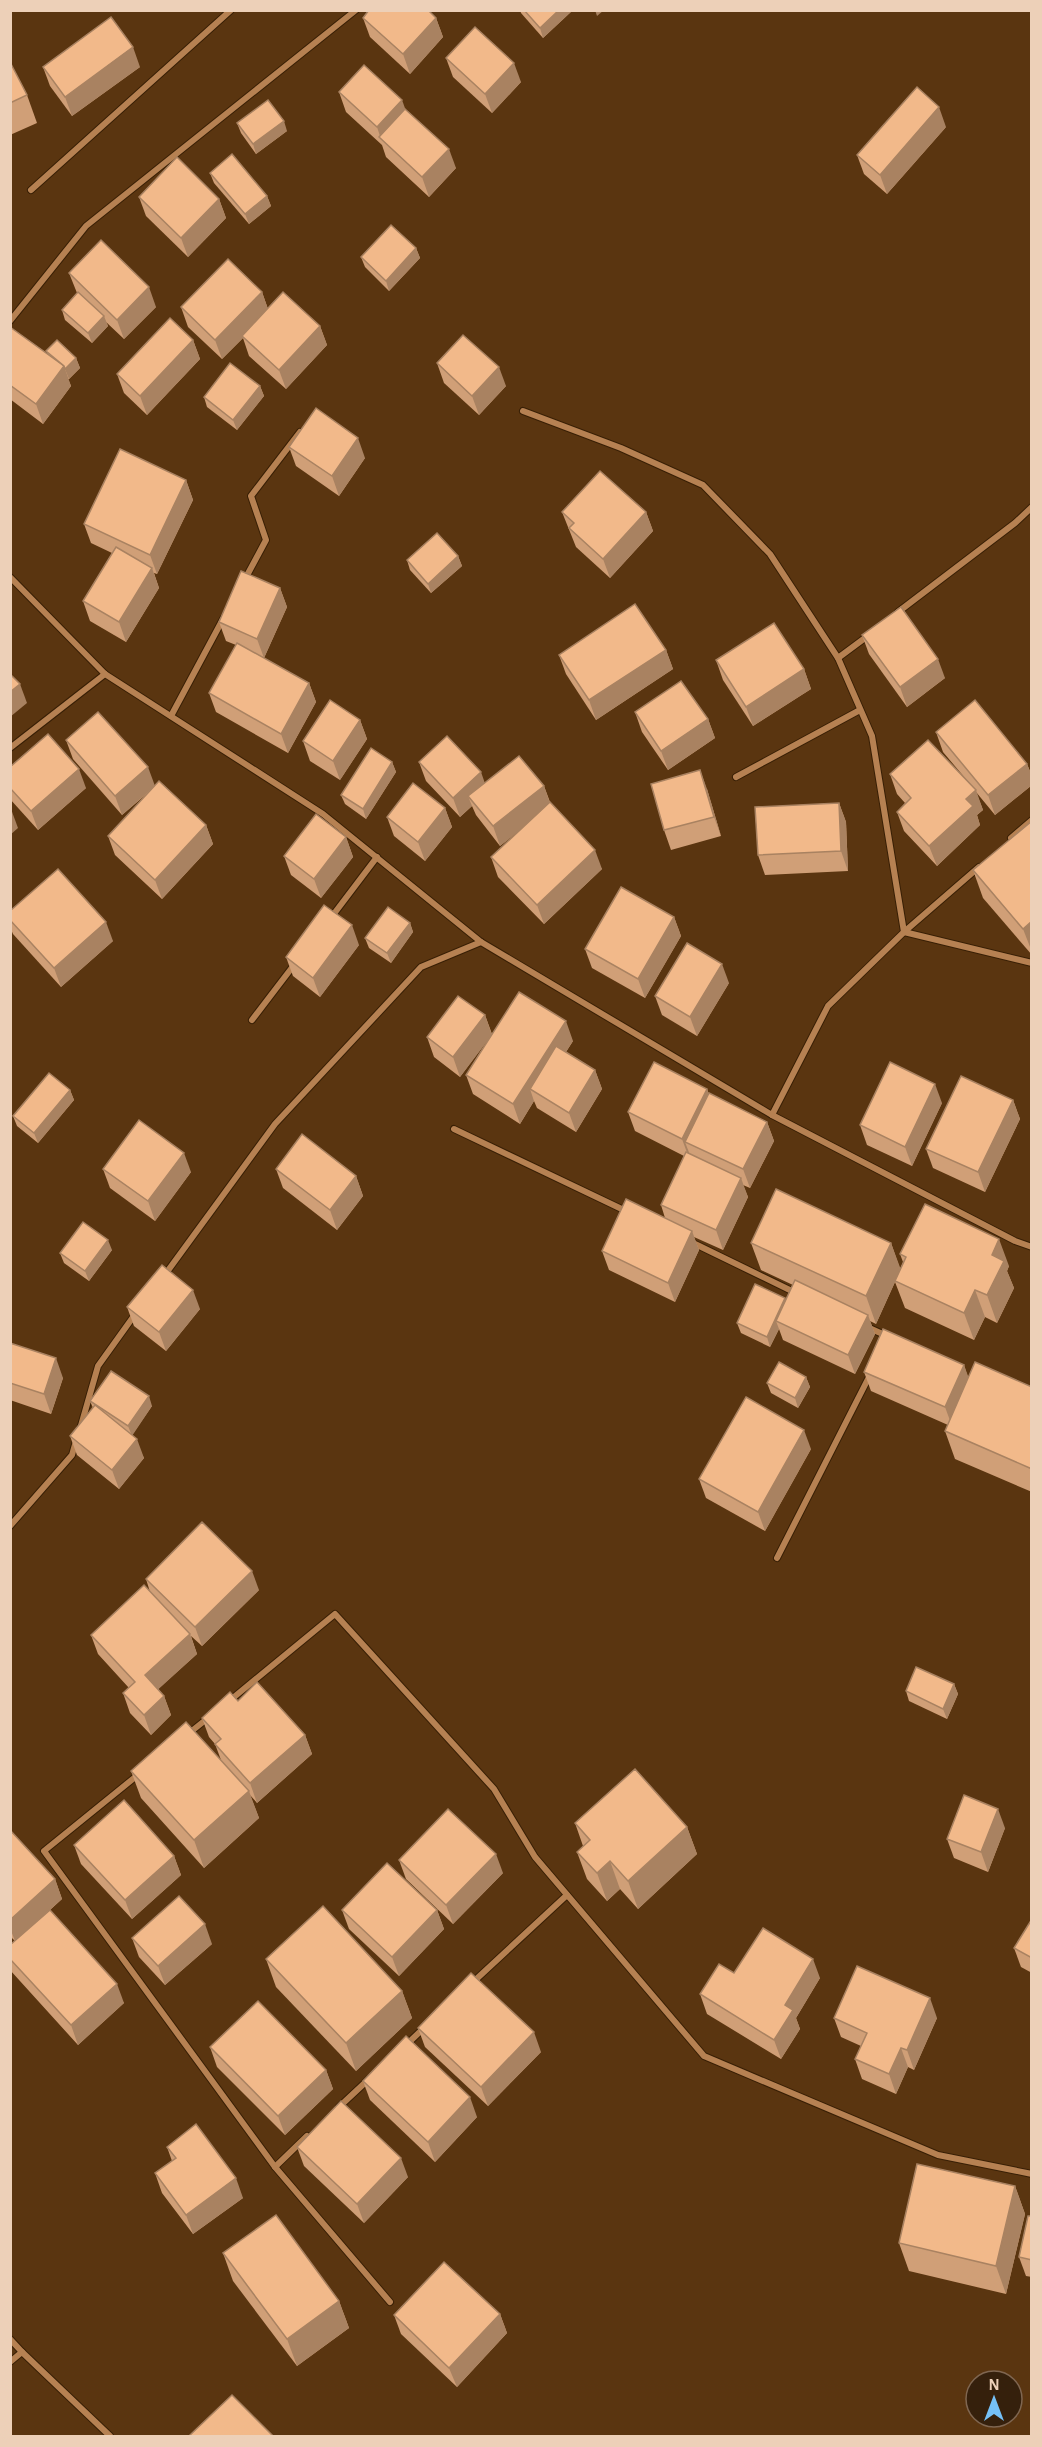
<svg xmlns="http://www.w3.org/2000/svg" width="1042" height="2447" font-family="'Alegreya Sans',sans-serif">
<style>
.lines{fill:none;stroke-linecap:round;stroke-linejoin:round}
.minor-casing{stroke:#381f05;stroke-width:8}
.minor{stroke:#b68152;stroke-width:6}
.wall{fill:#d09f77}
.shaded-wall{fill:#a98261}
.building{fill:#f2b98a;stroke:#a98261;stroke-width:1.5}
</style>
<rect width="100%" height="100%" fill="#5a3510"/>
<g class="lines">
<defs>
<g id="minor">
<path d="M31 190 231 10"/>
<path d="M10 321 86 226 356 10"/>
<path d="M523 411 621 448 703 485 770 554 838 658 872 736 904 932 828 1006 772 1115"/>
<path d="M10 577 105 674 323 814 481 942 772 1115 1015 1241 1032 1247"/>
<path d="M244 581 266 540 251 496 300 432"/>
<path d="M898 612 1015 523 1032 507"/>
<path d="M838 658 869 635"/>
<path d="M171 716 223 619"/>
<path d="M10 748 105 674"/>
<path d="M736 777 860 710"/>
<path d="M1011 838 1032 820"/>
<path d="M979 867 904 932 1032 963"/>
<path d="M330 919 377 857"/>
<path d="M252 1020 294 965"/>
<path d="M454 1129 628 1212"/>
<path d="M691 1242 798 1294"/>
<path d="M164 1276 275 1124 421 967 481 942"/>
<path d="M867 1327 887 1336"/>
<path d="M80 1429 98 1366 136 1313"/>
<path d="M10 1526 72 1455 76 1441"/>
<path d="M777 1558 870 1375"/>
<path d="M228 1702 335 1614 494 1789 535 1857 704 2056 938 2155 1032 2174"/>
<path d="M188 1734 208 1718"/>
<path d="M139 1774 44 1851 275 2167 390 2302"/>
<path d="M471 1984 567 1895"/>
<path d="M405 2046 426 2026"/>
<path d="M339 2107 369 2079"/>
<path d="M275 2167 307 2136"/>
<path d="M10 2339 22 2352 10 2362"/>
<path d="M22 2352 110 2436"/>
</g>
</defs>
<use href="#minor" class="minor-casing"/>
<use href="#minor" class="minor"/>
</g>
<g class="wall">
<path d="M520 10H573L543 38 521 13Z"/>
<path d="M363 18H436L443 37 410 74 370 37Z"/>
<path d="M446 58 521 82 492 113 453 77Z"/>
<path d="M10 62 27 95 37 123 10 135Z"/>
<path d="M43 67H140L72 116 50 86Z"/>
<path d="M339 92 456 168 429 197 386 157 382 145 346 112Z"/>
<path d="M237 123 287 131 256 154 241 133Z"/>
<path d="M946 127 887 194 864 174 857 155Z"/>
<path d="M210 173 267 196 271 206 249 224 214 183Z"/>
<path d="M139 197 219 199 226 218 188 257 146 216Z"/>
<path d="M416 248 420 258 389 291 365 267 361 257Z"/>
<path d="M69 273 156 307 124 339 106 322 108 326 92 343 65 320 62 310 77 293Z"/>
<path d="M262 292 268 309 320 326 327 345 286 389 249 356 243 338 222 359 188 327 181 307Z"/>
<path d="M10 327 48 354 46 351 76 358 80 368 69 379H68L71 386 43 424 10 399Z"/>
<path d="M193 340 200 359 147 415 124 393 117 374Z"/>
<path d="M437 363 506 386 479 415 444 383Z"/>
<path d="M260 386 264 396 237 430 207 407 204 397Z"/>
<path d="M289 447 365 458 339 496 296 466Z"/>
<path d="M186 480 193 500 157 574 154 573 159 588 126 642 90 621 83 601 112 553 91 543 84 524Z"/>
<path d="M562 512H646L653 531 610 578 576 547Z"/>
<path d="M458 556 462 566 431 593 410 570 407 560Z"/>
<path d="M280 588 287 607 264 658 309 683 316 702 288 753 216 712 209 693 236 645 226 641 219 622Z"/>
<path d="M862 635 945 678 907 707 869 654Z"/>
<path d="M666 650 673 669 596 720 566 674 559 655Z"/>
<path d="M716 660 804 669 811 689 753 726 723 680Z"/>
<path d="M635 712 708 719 715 738 668 770 642 732Z"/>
<path d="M360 720 367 739 340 780 310 761 303 741Z"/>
<path d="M936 732 1027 764 1032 776V785L995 815 976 792 983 810 977 815 980 825 937 866 904 831 897 812 905 803 897 794 890 774 970 784 943 752Z"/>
<path d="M66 740 155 786 206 825 213 844 162 899 115 855 108 836 149 792 122 815 73 759Z"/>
<path d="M392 762 396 772 366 819 345 804 341 795Z"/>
<path d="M419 762 485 783 544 786 550 802 602 869 544 924 498 877 491 857 521 829 500 846 476 815 472 806 460 817 426 781Z"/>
<path d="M10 767 86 788 38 830 10 799Z"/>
<path d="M707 789 721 836 671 850 664 830Z"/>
<path d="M839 803 846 822 848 871 765 875 758 855Z"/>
<path d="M445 808 452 827 425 861 394 836 387 817Z"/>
<path d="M1032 821V955L983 898 973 870Z"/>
<path d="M346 837 353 857 321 898 291 875 284 856Z"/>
<path d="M10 911 113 941 61 987 13 934 10 927Z"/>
<path d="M674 917 681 936 645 998 592 968 585 949Z"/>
<path d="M410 923 413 932 391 963 369 948 365 938Z"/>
<path d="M359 945 320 997 293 976 286 957Z"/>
<path d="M729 983 697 1036 662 1015 655 996Z"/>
<path d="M485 1015 492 1034 573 1041 566 1052 595 1070 602 1089 576 1132 537 1108 534 1101 520 1124 473 1094 466 1075 489 1038 460 1077 434 1057 427 1037Z"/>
<path d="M707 1089 709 1094 767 1122 774 1141 750 1188 743 1185 748 1197 723 1250 694 1237 699 1250 675 1302 609 1270 602 1251 665 1218 661 1205 684 1156 635 1131 628 1112Z"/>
<path d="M70 1090 74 1100 38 1143 17 1126 13 1116Z"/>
<path d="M1013 1100 1020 1119 985 1192 933 1168 926 1149Z"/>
<path d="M942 1103 912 1166 867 1145 860 1125Z"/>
<path d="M103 1169 191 1172 155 1221 110 1188Z"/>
<path d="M276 1169 356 1176 363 1196 337 1230 283 1188Z"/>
<path d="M751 1243H891L900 1269 903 1262 900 1254 1009 1266 1007 1271 1014 1288 997 1323 985 1317 974 1340 905 1308 895 1282 876 1324 870 1321 875 1334 855 1374 783 1340 779 1329 770 1347 741 1333 737 1323 785 1298 786 1300 793 1285 761 1270Z"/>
<path d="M112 1250 89 1281 64 1263 60 1253Z"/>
<path d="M127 1307 200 1309 166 1351 134 1326Z"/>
<path d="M10 1343 63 1378 51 1414 10 1400Z"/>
<path d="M964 1365 968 1378 1032 1387V1492L955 1459 945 1431 948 1425 871 1391 864 1372Z"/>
<path d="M806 1377 810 1387 798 1408 771 1393 767 1383Z"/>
<path d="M90 1401 152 1406 132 1435 144 1458 119 1489 77 1455 70 1436 93 1408Z"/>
<path d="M811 1449 765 1531 706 1498 699 1479Z"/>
<path d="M146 1579 259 1590 202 1646 191 1636 197 1654 158 1689 164 1696 171 1715 151 1735 130 1713 123 1693 129 1688 98 1654 91 1635 150 1592Z"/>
<path d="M954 1684 958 1694 947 1719 909 1701 906 1691Z"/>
<path d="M238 1701 305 1735 312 1754 257 1803 250 1795 259 1818 204 1868 141 1798 131 1771 221 1760 215 1744 209 1737 202 1718Z"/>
<path d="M575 1823 687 1827 697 1854 638 1909 620 1889 607 1901 587 1879 577 1852 583 1846Z"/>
<path d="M1005 1828 988 1872 954 1858 947 1839Z"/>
<path d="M10 1830 55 1879 62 1899 50 1910 124 2003 78 2045 10 1970V1959L15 1941 10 1936Z"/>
<path d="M74 1845 174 1856 181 1875 132 1919 81 1864Z"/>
<path d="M399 1860 503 1873 453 1924 406 1879Z"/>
<path d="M342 1910H437L444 1929 399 1976 349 1929Z"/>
<path d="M1032 1919V1973L1021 1967 1014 1948Z"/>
<path d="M132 1938 212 1944 165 1985 139 1957Z"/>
<path d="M266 1959 402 1991 412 2018 356 2071 276 1987Z"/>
<path d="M734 1973 820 1978 796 2018 800 2029 781 2059 707 2014 700 1994Z"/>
<path d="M834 2018H937L914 2070 908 2067 896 2094 862 2079 855 2059 861 2046 841 2037Z"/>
<path d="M418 2028 541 2052 488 2106 425 2047Z"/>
<path d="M210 2047 326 2070 333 2089 285 2135 217 2067Z"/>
<path d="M363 2081 477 2117 435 2162 370 2100Z"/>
<path d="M167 2147 243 2198 193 2234 162 2193 155 2173 172 2161Z"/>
<path d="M297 2147 408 2177 364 2223 304 2166Z"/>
<path d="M1015 2186 1025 2214 1006 2294 909 2271 899 2243Z"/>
<path d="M1032 2216V2277L1026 2276 1019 2257Z"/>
<path d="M223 2253 339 2301 349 2328 297 2366 233 2281Z"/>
<path d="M500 2314 507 2333 457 2387 401 2334 394 2315Z"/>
</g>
<g class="shaded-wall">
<path d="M559 10H573L543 38 540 28Z"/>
<path d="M595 10H604L597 16Z"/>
<path d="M436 18 443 37 410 74 403 54Z"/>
<path d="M133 47 140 67 72 116 65 97Z"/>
<path d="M514 63 521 82 492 113 485 94Z"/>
<path d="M402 100 409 119 381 139 377 127Z"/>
<path d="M939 107 946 127 887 194 880 175Z"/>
<path d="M284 121 287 131 256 154 253 144Z"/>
<path d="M449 149 456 168 429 197 422 177Z"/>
<path d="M267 196 271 206 249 224 245 214Z"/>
<path d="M219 199 226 218 188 257 181 238Z"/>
<path d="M416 248 420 258 389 291 386 281Z"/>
<path d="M149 287 156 307 124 339 117 320Z"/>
<path d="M262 292 269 312 242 336 243 338 222 359 215 340Z"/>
<path d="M104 316 108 326 92 343 88 333Z"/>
<path d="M320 326 327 345 286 389 279 370Z"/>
<path d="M193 340 200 359 147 415 140 396Z"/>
<path d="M76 358 80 368 69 379 65 369Z"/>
<path d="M64 366 71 386 43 424 36 404Z"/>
<path d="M499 367 506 386 479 415 472 396Z"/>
<path d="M260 386 264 396 237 430 233 420Z"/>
<path d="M358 438 365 458 339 496 332 476Z"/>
<path d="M186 480 193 500 157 574 150 555Z"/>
<path d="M646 512 653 531 610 578 603 559Z"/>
<path d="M458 556 462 566 431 593 428 584Z"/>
<path d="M152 568 159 588 126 642 119 622Z"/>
<path d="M280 588 287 607 264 658 257 639Z"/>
<path d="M666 650 673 669 596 720 589 700Z"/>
<path d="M938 659 945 678 907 707 900 687Z"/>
<path d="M804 669 811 689 753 726 746 707Z"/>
<path d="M309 683 316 702 288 753 281 734Z"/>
<path d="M20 684 27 703 10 717V692Z"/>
<path d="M708 719 715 738 668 770 661 751Z"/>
<path d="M360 720 367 739 340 780 333 761Z"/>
<path d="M392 762 396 772 366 819 363 809Z"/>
<path d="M1027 764 1032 776V785L995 815 988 795Z"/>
<path d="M148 767 155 786 122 815 115 796Z"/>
<path d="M79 769 86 788 38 830 31 811Z"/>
<path d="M700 770 707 789 721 836 714 817Z"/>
<path d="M481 772 488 792 468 796 472 806 460 817 453 798Z"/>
<path d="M544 786 551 806 500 846 493 826Z"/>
<path d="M976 790 983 810 977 815 980 825 937 866 929 846 966 799Z"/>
<path d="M839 803 846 822 848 871 841 851Z"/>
<path d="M445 808 452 827 425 861 418 842Z"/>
<path d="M11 809 18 828 10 835V810Z"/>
<path d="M206 825 213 844 162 899 155 880Z"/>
<path d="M346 837 353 857 321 898 314 879Z"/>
<path d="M595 850 602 869 544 924 537 905Z"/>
<path d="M674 917 681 936 645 998 638 979Z"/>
<path d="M1032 921V952L1023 929Z"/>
<path d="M106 922 113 941 61 987 54 968Z"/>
<path d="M410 923 413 932 391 963 387 953Z"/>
<path d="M352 925 359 945 320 997 313 978Z"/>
<path d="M722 964 729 983 697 1036 690 1017Z"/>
<path d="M485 1015 492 1035 460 1077 453 1057Z"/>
<path d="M566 1021 573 1041 539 1094 530 1089 534 1101 520 1124 513 1104Z"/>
<path d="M595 1070 602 1089 576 1132 569 1113Z"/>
<path d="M935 1084 942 1103 912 1166 905 1147Z"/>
<path d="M707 1089 714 1109 685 1142 690 1155 689 1158 682 1139Z"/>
<path d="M70 1090 74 1100 38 1143 34 1133Z"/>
<path d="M1013 1100 1020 1119 985 1192 978 1172Z"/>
<path d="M767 1122 774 1141 750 1188 743 1169Z"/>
<path d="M184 1153 191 1172 155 1221 148 1201Z"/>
<path d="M356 1176 363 1196 337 1230 330 1210Z"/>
<path d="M741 1178 748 1197 723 1250 716 1230Z"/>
<path d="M692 1231 699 1250 675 1302 668 1283Z"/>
<path d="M999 1239 1009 1266 1007 1271 1014 1288 997 1323 987 1295 992 1255Z"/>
<path d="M108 1240 112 1250 89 1281 85 1271Z"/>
<path d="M891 1243 901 1270 895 1281V1282L876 1324 866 1296Z"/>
<path d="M193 1290 200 1309 166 1351 159 1332Z"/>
<path d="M975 1290 985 1317 974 1340 964 1313Z"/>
<path d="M785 1298 789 1307 776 1321 779 1329 770 1347 767 1337Z"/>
<path d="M868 1315 875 1334 855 1374 848 1355Z"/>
<path d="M56 1358 63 1378 51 1414 44 1394Z"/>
<path d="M964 1365 971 1384 952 1426 945 1407Z"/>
<path d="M806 1377 810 1387 798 1408 795 1398Z"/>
<path d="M149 1396 152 1406 132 1436 128 1426Z"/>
<path d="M804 1430 811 1449 765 1531 758 1512Z"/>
<path d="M137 1439 144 1458 119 1489 112 1470Z"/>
<path d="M252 1571 259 1590 202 1646 195 1627Z"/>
<path d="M190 1634 197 1654 152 1695 145 1675Z"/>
<path d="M954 1684 958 1694 947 1719 943 1709Z"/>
<path d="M164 1696 171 1715 151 1735 144 1715Z"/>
<path d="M305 1735 312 1754 257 1803 250 1783Z"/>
<path d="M249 1791 259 1818 204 1868 194 1840Z"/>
<path d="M998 1809 1005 1828 988 1872 981 1852Z"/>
<path d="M687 1827 697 1854 638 1909 628 1881Z"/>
<path d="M496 1854 503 1873 453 1924 446 1905Z"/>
<path d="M174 1856 181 1875 132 1919 125 1900Z"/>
<path d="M610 1861 620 1889 607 1901 597 1873Z"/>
<path d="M55 1879 62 1899 15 1941 10 1928V1920Z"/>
<path d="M437 1910 444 1929 399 1976 392 1957Z"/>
<path d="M205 1924 212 1944 165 1985 158 1966Z"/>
<path d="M813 1959 820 1978 796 2018 800 2029 781 2059 774 2040 785 2005Z"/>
<path d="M117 1984 124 2003 78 2045 71 2025Z"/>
<path d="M402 1991 412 2018 356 2071 346 2043Z"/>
<path d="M930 1998 937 2018 914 2070 907 2050Z"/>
<path d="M534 2032 541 2052 488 2106 481 2087Z"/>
<path d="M901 2048 908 2067 896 2094 889 2074Z"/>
<path d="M326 2070 333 2089 285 2135 278 2116Z"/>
<path d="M470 2097 477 2117 435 2162 428 2142Z"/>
<path d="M401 2158 408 2177 364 2223 357 2204Z"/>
<path d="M236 2178 243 2198 193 2234 186 2215Z"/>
<path d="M1015 2186 1025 2214 1006 2294 996 2266Z"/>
<path d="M339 2301 349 2328 297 2366 287 2339Z"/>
<path d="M500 2314 507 2333 457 2387 449 2368Z"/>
</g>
<g class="building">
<path d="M369 10H428L436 18 403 54 363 18Z"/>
<path d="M524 10H559L540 28Z"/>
<path d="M111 17 133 47 65 97 43 67Z"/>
<path d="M475 27 514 63 485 94 446 58Z"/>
<path d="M10 62 27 95 10 103Z"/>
<path d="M364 65 402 100 377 127 339 92Z"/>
<path d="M917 87 939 107 880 175 857 155Z"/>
<path d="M268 100 284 121 253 144 237 123Z"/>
<path d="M405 109 449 149 422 177 379 137Z"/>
<path d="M232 154 267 196 245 214 210 173Z"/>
<path d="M177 157 219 199 181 238 139 197Z"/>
<path d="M391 225 416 248 386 281 361 257Z"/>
<path d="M101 240 149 287 117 320 69 273Z"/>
<path d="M228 259 262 292 215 340 181 307Z"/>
<path d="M78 292 104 316 88 333 62 310Z"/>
<path d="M283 292 320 326 279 370 242 336Z"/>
<path d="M170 318 193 340 140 396 117 374Z"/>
<path d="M10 327 64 366 36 404 10 385Z"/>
<path d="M463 335 499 367 472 396 437 363Z"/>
<path d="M57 340 76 358 65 369 64 366 46 351Z"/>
<path d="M230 363 260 386 233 420 204 397Z"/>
<path d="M316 408 358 438 332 476 289 447Z"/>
<path d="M120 449 186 480 150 555 84 524Z"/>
<path d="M600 471 646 512 603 559 569 528 574 523 562 512Z"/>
<path d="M437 533 458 556 428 584 407 560Z"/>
<path d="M116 547 152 568 119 622 83 601Z"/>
<path d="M241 571 280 588 257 639 219 622Z"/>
<path d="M635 604 666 650 589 700 559 655Z"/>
<path d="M901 607 938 659 900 687 862 635Z"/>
<path d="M774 623 804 669 746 707 716 660Z"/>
<path d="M237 643 309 683 281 734 209 693Z"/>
<path d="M10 674 20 684 10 692Z"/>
<path d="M681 681 708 719 661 751 635 712Z"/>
<path d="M330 700 360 720 333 761 303 741Z"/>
<path d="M975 700 1027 764 988 795 936 732Z"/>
<path d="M98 712 148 767 115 796 66 740Z"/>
<path d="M48 734 79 769 31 811 10 788V767Z"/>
<path d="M447 736 481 772 453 798 419 762Z"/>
<path d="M928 740 976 790 966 799 973 806 929 846 897 812 911 798 890 774Z"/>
<path d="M371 748 392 762 363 809 341 795Z"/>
<path d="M519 756 544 786 493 826 468 796Z"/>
<path d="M700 770 714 817 664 830 651 784Z"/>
<path d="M159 781 206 825 155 880 108 836Z"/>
<path d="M413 783 445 808 418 842 387 817Z"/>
<path d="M550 802 595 850 537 905 491 857Z"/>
<path d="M839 803 841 851 758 855 755 807Z"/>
<path d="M316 814 346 837 314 879 284 856Z"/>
<path d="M1032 821V921L1023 929 973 870Z"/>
<path d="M58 869 106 922 54 968 10 920V911Z"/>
<path d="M621 887 674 917 638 979 585 949Z"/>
<path d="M324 905 352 925 313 978 286 957Z"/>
<path d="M388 907 410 923 387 953 365 938Z"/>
<path d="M687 943 722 964 690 1017 655 996Z"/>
<path d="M519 992 566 1021 513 1104 466 1075Z"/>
<path d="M458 996 485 1015 453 1057 427 1037Z"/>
<path d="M556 1046 595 1070 569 1113 530 1089Z"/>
<path d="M654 1062 707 1089 682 1139 628 1112Z"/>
<path d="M890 1062 935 1084 905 1147 860 1125Z"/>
<path d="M49 1073 70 1090 34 1133 13 1116Z"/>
<path d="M961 1076 1013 1100 978 1172 926 1149Z"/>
<path d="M709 1093 767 1122 743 1169 685 1142Z"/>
<path d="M139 1120 184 1153 148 1201 103 1169Z"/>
<path d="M302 1134 356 1176 330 1210 276 1169Z"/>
<path d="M686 1152 741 1178 716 1230 661 1205Z"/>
<path d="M776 1189 891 1243 866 1296 751 1243Z"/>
<path d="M626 1199 692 1231 668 1283 602 1251Z"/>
<path d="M925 1204 999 1239 992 1255 1004 1261 987 1295 975 1290 964 1313 895 1281 906 1257 900 1254Z"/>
<path d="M83 1222 108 1240 85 1271 60 1253Z"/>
<path d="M162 1265 193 1290 159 1332 127 1307Z"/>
<path d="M795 1280 868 1315 848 1355 776 1321Z"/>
<path d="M755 1284 785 1298 767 1337 737 1323Z"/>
<path d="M883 1329 964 1365 945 1407 864 1372Z"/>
<path d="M10 1343 56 1358 44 1394 10 1383Z"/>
<path d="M779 1362 806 1377 795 1398 767 1383Z"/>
<path d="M975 1362 1032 1387V1469L945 1431Z"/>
<path d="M111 1371 149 1396 128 1426 90 1401Z"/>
<path d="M746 1397 804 1430 758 1512 699 1479Z"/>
<path d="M95 1405 137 1439 112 1470 70 1436Z"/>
<path d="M202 1522 252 1571 195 1627 146 1579Z"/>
<path d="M144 1585 190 1634 145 1675 164 1696 144 1715 123 1693 135 1682 91 1635Z"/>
<path d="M916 1667 954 1684 943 1709 906 1691Z"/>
<path d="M257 1682 305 1735 250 1783 215 1744 221 1739 202 1718 230 1692 238 1701Z"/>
<path d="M186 1722 249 1791 194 1840 131 1771Z"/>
<path d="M635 1769 687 1827 628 1881 610 1861 597 1873 577 1852 590 1840 575 1823Z"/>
<path d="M964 1795 998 1809 981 1852 947 1839Z"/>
<path d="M124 1800 174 1856 125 1900 74 1845Z"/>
<path d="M448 1809 496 1854 446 1905 399 1860Z"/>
<path d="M10 1830 55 1879 10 1920Z"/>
<path d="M387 1863 437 1910 392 1957 342 1910Z"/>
<path d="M179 1896 205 1924 158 1966 132 1938Z"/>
<path d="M323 1906 402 1991 346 2043 266 1959Z"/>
<path d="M50 1910 117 1984 71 2025 10 1959V1945Z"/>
<path d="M1032 1919V1958L1014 1948Z"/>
<path d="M763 1928 813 1959 785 2005 793 2010 774 2040 700 1994 719 1964 734 1973Z"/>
<path d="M857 1966 930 1998 907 2050 901 2048 889 2074 855 2059 867 2033 834 2018Z"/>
<path d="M471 1973 534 2032 481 2087 418 2028Z"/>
<path d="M258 2001 326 2070 278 2116 210 2047Z"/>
<path d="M406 2036 470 2097 428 2142 363 2081Z"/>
<path d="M341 2101 401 2158 357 2204 297 2147Z"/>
<path d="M196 2124 236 2178 186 2215 155 2173 176 2158 167 2147Z"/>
<path d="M917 2164 1015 2186 996 2266 899 2243Z"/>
<path d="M276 2215 339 2301 287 2339 223 2253Z"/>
<path d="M1028 2216H1032V2260L1019 2257Z"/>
<path d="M444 2262 500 2314 449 2368 394 2315Z"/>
<path d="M232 2395 273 2436H189Z"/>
</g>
<rect width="1042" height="2447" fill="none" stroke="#edd0b8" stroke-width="24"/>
<g transform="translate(994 2399)"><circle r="28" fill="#35200c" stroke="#7f6651" stroke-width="1.5"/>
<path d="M0-4.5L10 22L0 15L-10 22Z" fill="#75c0f6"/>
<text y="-9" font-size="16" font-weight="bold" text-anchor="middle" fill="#edd0b8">N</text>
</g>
</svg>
